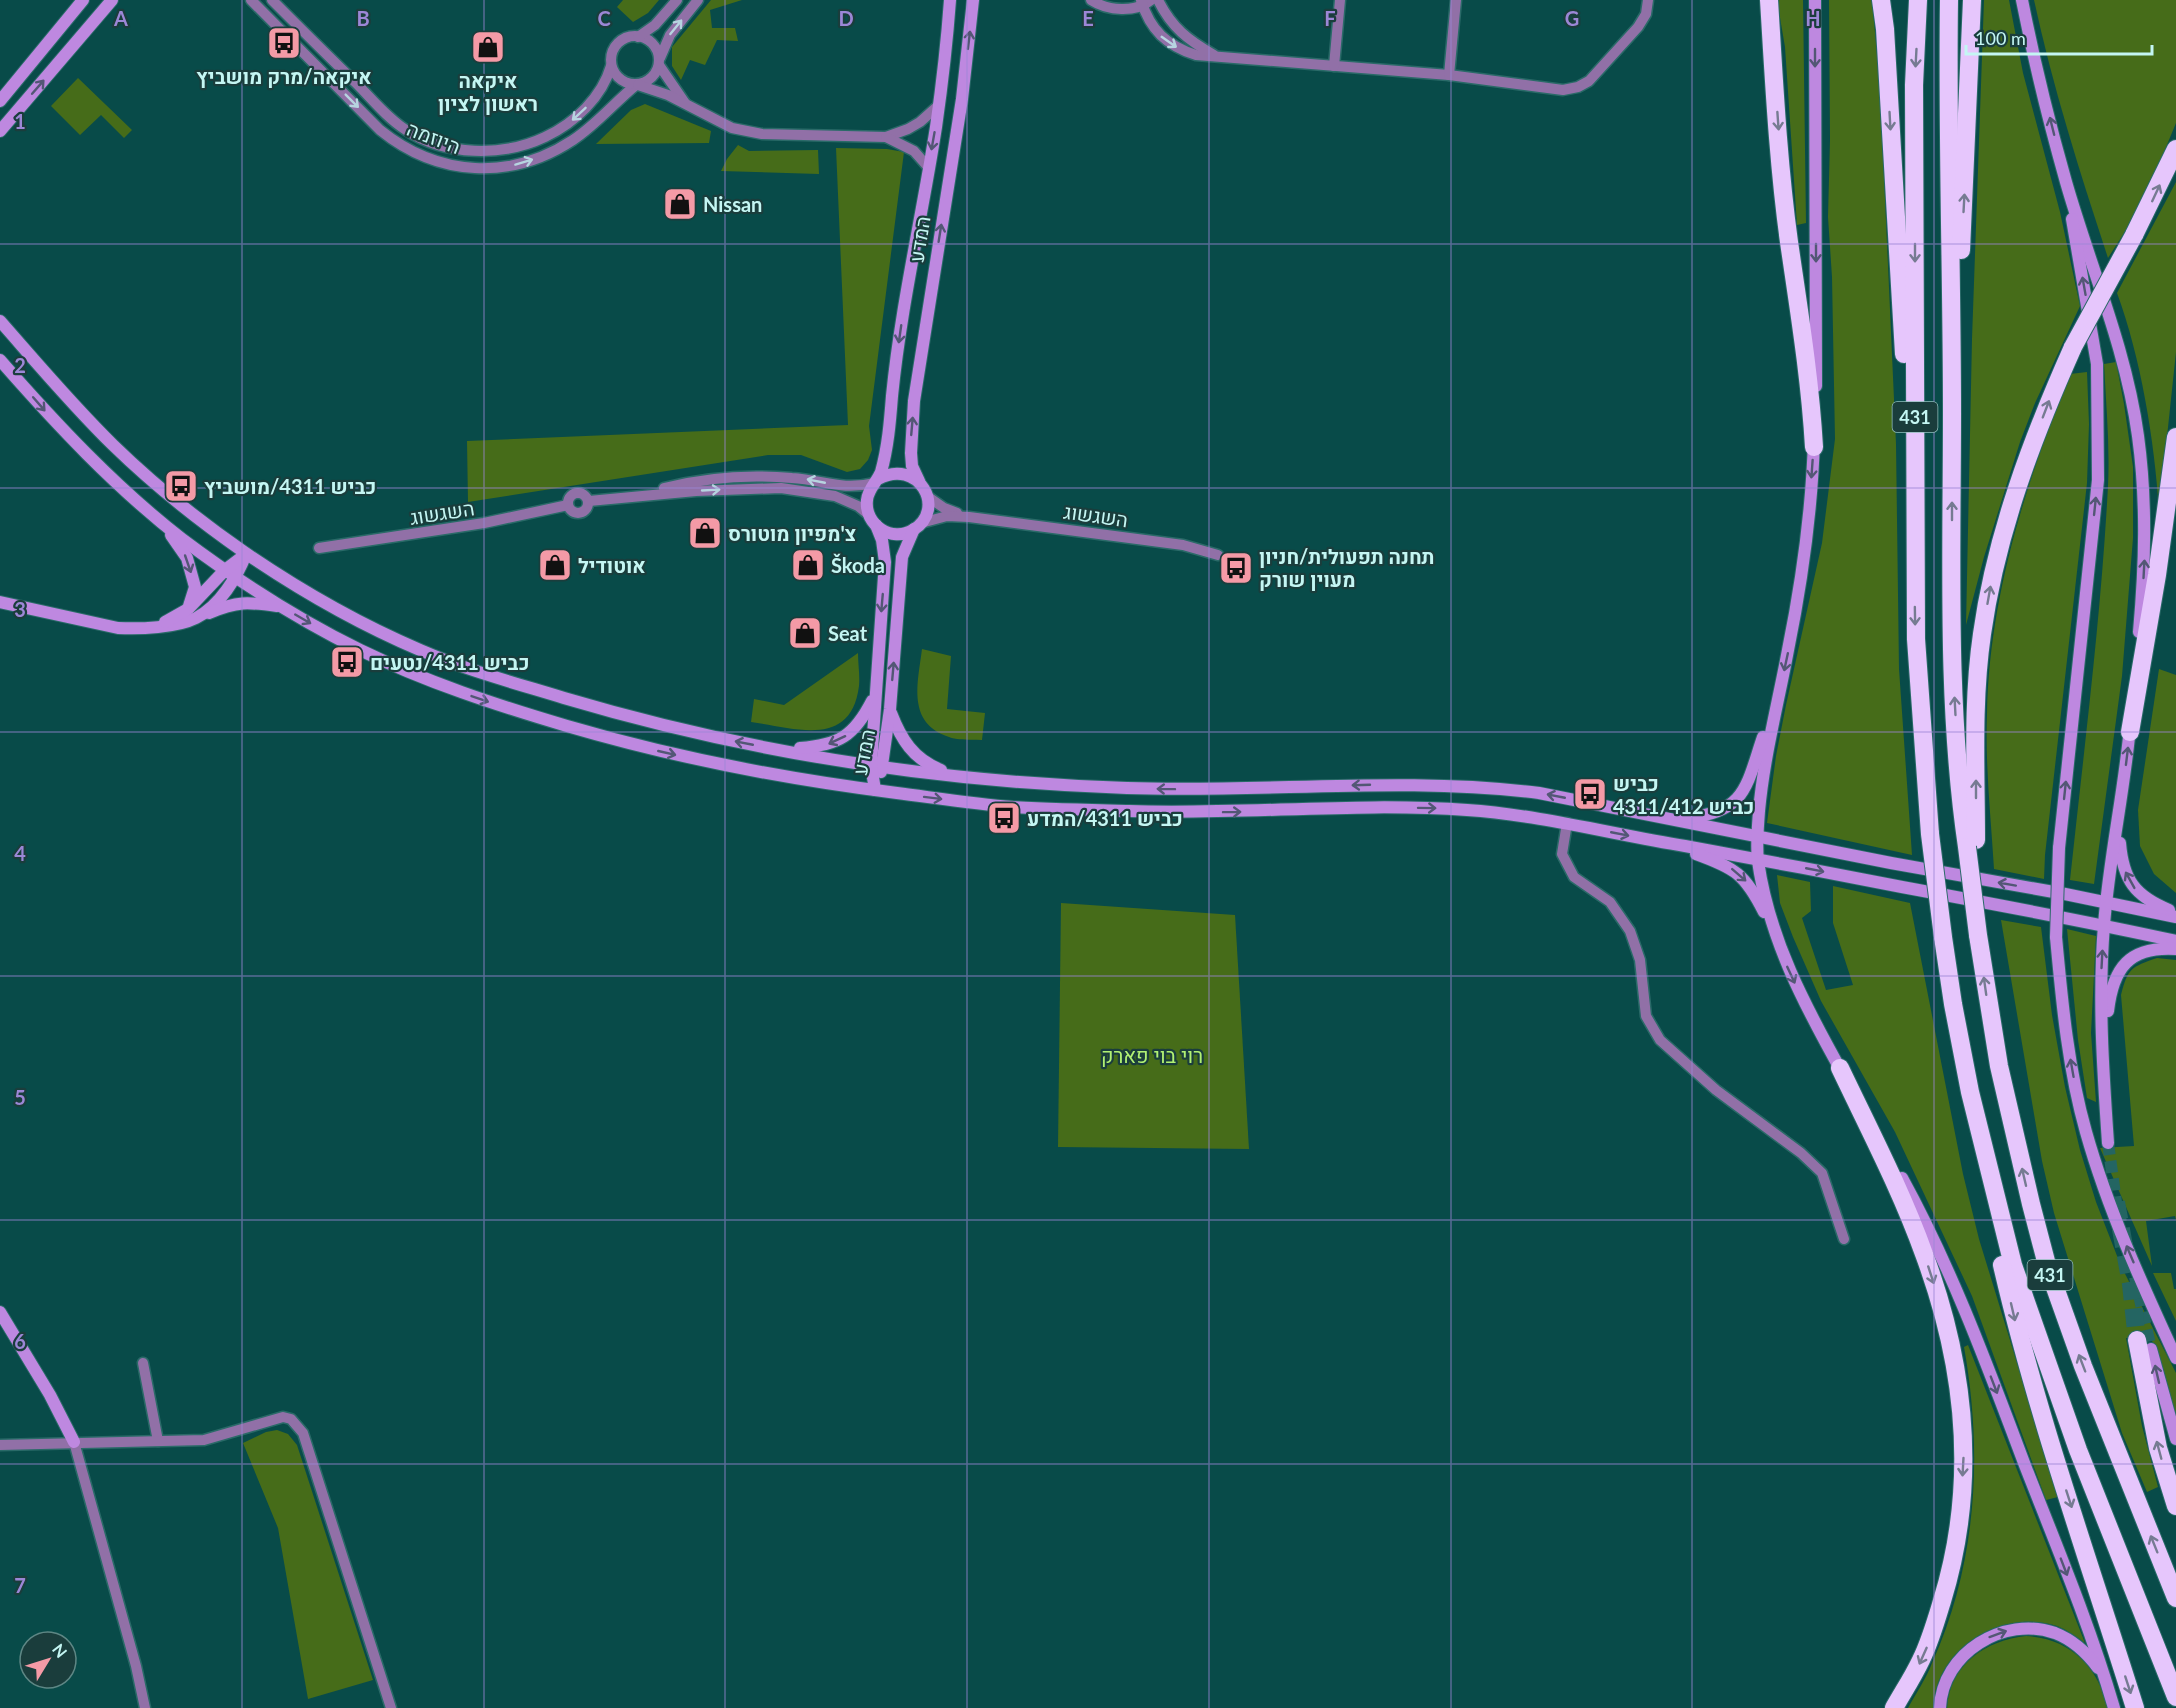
<svg xmlns="http://www.w3.org/2000/svg" width="2176" height="1708" font-family="Lato,Heebo,sans-serif">
<style>
.green{fill:#466c19}
.lines{fill:none;stroke-linecap:round;stroke-linejoin:round}
.secondary-tunnel{stroke:#246562;stroke-width:12;stroke-dasharray:12 6;stroke-linecap:butt}
.highway-tunnel{stroke:#246562;stroke-width:18;stroke-dasharray:18 9;stroke-linecap:butt}
.street-casing{stroke:#2a6a68;stroke-width:13}
.secondary-casing{stroke:#2a6a68;stroke-width:14}
.highway-casing{stroke:#2a6a68;stroke-width:20}
.street{stroke:#9170a7;stroke-width:10}
.secondary{stroke:#be88e0;stroke-width:12}
.highway{stroke:#e6c6fc;stroke-width:18}
.secondary-bridge-casing{stroke:#2a6a68;stroke-width:14;stroke-linecap:butt}
.highway-bridge-casing{stroke:#2a6a68;stroke-width:20;stroke-linecap:butt}
.secondary-bridge{stroke:#be88e0;stroke-width:12}
.highway-bridge{stroke:#e6c6fc;stroke-width:18}
.oneway{stroke:#b7d4e0}
.oneway2{stroke:#535775}
.oneway3{stroke:#767b92}
.grid{fill:none;stroke:#9c87d6;stroke-width:1.5;stroke-opacity:0.55}
.labels{text-anchor:middle;dominant-baseline:central;stroke-width:4.5;stroke-linejoin:round;paint-order:stroke}
.shield{fill:#1a3d3c;stroke:#91bebc;stroke-width:1.5}
.shield-label{font-size:18px;font-weight:bold;fill:#c4f6f3}
.poi-label{font-size:20px;font-weight:bold;fill:#c4f6f3;stroke:#1a3d3c;text-anchor:start}
.street-label{font-size:20px;fill:#c4f6f3;stroke:#1a3d3c}
.park-label{font-size:20px;fill:#b1f173;stroke:#1a3d3c}
.grid-label{font-size:20px;text-anchor:middle;font-weight:bold;fill:#9c87d6;stroke:#1a3d3c;stroke-width:4.5;stroke-linejoin:round;paint-order:stroke}
</style>
<rect width="100%" height="100%" fill="#084b49"/>
<g class="green">
<path d="M623 0H659L648 13 633 22 617 7Z"/>
<path d="M711 0H742L710 10 712 28H735L738 41 717 40 705 65 690 60 681 80 672 66V47Z"/>
<path d="M1777 0H1803L1806 223 1797 225 1785 47Z"/>
<path d="M1829 0H1872L1880 87 1896 444 1899 669 1912 855 1767 823 1776 756 1786 705 1822 543 1835 439 1832 277 1828 217 1830 140Z"/>
<path d="M1984 0H2009L2023 73 2060 212 2080 306 2035 403 2020 442 1984 557 1966 625 1972 339Z"/>
<path d="M2034 0H2176V123L2142 205 2108 258C2080 173 2053 88 2034 0Z"/>
<path d="M78 78 132 130 124 138 101 115 80 135 51 106Z"/>
<path d="M645 104 711 131 709 143 596 144 631 110Z"/>
<path d="M738 145 749 151 818 150 819 174 721 171 727 159Z"/>
<path d="M836 148 887 149 904 152 869 426 872 450 868 460 860 469 847 472 801 455H768L468 502 467 441 848 425Z"/>
<path d="M2176 182V352L2159 512C2155 443 2141 358 2117 293Z"/>
<path d="M2116 362 2124 404 2133 467V538L2122 676 2094 884 2070 880C2084 749 2101 618 2108 486 2110 445 2106 405 2104 364Z"/>
<path d="M2087 372 2089 424 2087 483 2045 855 2044 879 1994 869C1991 818 1985 766 1987 714 1989 597 2026 482 2070 374Z"/>
<path d="M922 649 951 656 947 709 985 713 982 740C972 739 959 741 949 737 906 723 918 682 922 649Z"/>
<path d="M858 653C858 664 860 675 859 686 851 749 795 728 751 722L754 699 784 705Z"/>
<path d="M2159 669 2176 675V893L2154 874 2140 846 2138 810Z"/>
<path d="M1777 875 1810 882 1811 911 1802 918 1826 990 1853 985 1833 923V886L1910 903 1963 1174 1979 1239 2058 1497 2046 1500 1972 1296 1895 1132 1821 1001 1793 937 1780 903Z"/>
<path d="M1061 903 1235 915 1249 1149 1058 1147Z"/>
<path d="M2001 920 2041 927 2052 1015 2065 1087 2080 1150 2096 1202 2121 1266 2176 1373V1414L2156 1346 2150 1339 2126 1338 2142 1426 2158 1487 2147 1492 2122 1433 2054 1213 2042 1161Z"/>
<path d="M2067 929 2096 936 2091 1033 2096 1102 2087 1098 2078 1040Z"/>
<path d="M2157 958 2176 960V1220L2175 1216 2146 1221 2152 1266 2100 1148 2134 1146 2121 995C2128 968 2131 967 2157 958Z"/>
<path d="M2153 1273H2171L2174 1289H2176V1321Z"/>
<path d="M1968 1345 2085 1643C2076 1636 2067 1630 2057 1626 2001 1608 1936 1648 1933 1708H1908C1916 1693 1926 1679 1932 1663 1977 1564 1983 1453 1964 1347Z"/>
<path d="M277 1430 288 1434 297 1445 373 1680 308 1699 278 1528 243 1443 266 1432Z"/>
<path d="M2026 1636C2071 1639 2097 1666 2108 1708H1947C1949 1665 1986 1640 2026 1636Z"/>
</g>
<g class="lines">
<g class="secondary-tunnel">
<path d="M2108 1143 2116 1202 2121 1222"/>
<path d="M2135 1277 2151 1349"/>
</g>
<path class="highway-tunnel" d="M2116 1202 2131 1284 2137 1340"/>
<defs>
<g id="street">
<path d="M251 0 380 130C438 177 511 181 573 140 596 125 615 102 636 85"/>
<path d="M272 0C300 28 328 56 356 83 372 99 387 118 406 130 445 156 503 157 545 137 575 123 602 97 611 66"/>
<path d="M1091 0C1108 11 1135 13 1151 0"/>
<path d="M1141 0C1150 30 1167 46 1196 55L1449 75 1563 90 1578 87 1589 81 1638 27 1646 14 1648 0"/>
<path d="M1158 0C1172 28 1188 40 1214 55"/>
<circle cx="635" cy="60" r="24"/>
<path d="M638 37 655 25 677 0"/>
<path d="M660 58 670 35 698 0"/>
<path d="M659 65 685 103"/>
<path d="M1334 66 1340 0"/>
<path d="M1449 75 1456 0"/>
<path d="M638 85 668 95 732 128 762 134 886 137 908 129 920 122 939 105"/>
<path d="M886 137 914 151 929 168"/>
<path d="M664 488C707 477 748 474 792 478 824 480 841 491 874 483"/>
<circle cx="578" cy="503" r="10"/>
<path d="M927 496 944 508 957 513"/>
<path d="M589 501 696 491 781 488 835 496 858 506 869 515"/>
<path d="M921 523 947 516 969 517 1183 545 1218 555"/>
<path d="M319 548 484 523 568 505"/>
<path d="M1567 823 1562 854 1574 877 1610 902 1630 931 1640 960 1646 1016 1660 1040 1716 1090 1801 1153 1822 1173 1844 1239"/>
<path d="M143 1363 158 1441"/>
<path d="M74 1442 136 1666 145 1708"/>
<path d="M0 1445 204 1440 283 1417 291 1419 303 1433 391 1708"/>
</g>
<g id="secondary">
<path d="M1815 0 1816 386"/>
<path d="M2022 0C2034 61 2049 122 2066 182 2090 266 2126 348 2138 436 2147 502 2145 565 2139 632"/>
<path d="M0 101 83 0"/>
<path d="M0 131 112 0"/>
<path d="M0 321C37 363 73 406 113 445 153 484 198 520 244 552 298 589 359 624 420 650 466 670 515 683 564 698 746 752 937 782 1127 788 1265 793 1402 776 1539 793L1891 863 2065 894 2176 917"/>
<path d="M0 360C56 424 115 487 182 539 238 581 297 619 360 650 426 682 496 705 567 726 676 758 785 779 897 793 936 798 974 804 1013 807 1052 809 1091 810 1129 811 1242 815 1355 802 1467 810 1540 815 1612 834 1685 846 1757 859 1830 873 1902 887 1994 904 2085 921 2176 941"/>
<path d="M1814 439C1812 510 1802 581 1788 650 1778 704 1764 756 1759 811 1758 827 1756 844 1758 861 1769 939 1805 1006 1843 1074"/>
<path d="M878 479C918 457 948 509 913 530 892 543 864 525 867 500 868 489 877 482 881 472 888 447 890 422 892 396 901 305 922 217 936 127 942 85 947 42 950 0"/>
<path d="M919 481 912 466 911 453 914 401 962 99 973 0"/>
<path d="M171 535 187 558 195 587 189 606"/>
<path d="M0 602 118 628C140 629 176 628 196 618 220 606 237 577 246 554"/>
<path d="M209 613C237 601 248 602 277 606"/>
<path d="M165 622 188 609 225 570 246 554"/>
<path d="M891 713C901 739 913 759 941 770"/>
<path d="M800 748C839 745 854 736 872 701"/>
<path d="M881 772 890 709 902 557 914 529"/>
<path d="M875 790 871 765 885 562 882 540 876 525"/>
<path d="M1686 818C1746 812 1746 787 1763 737"/>
<path d="M2120 843C2123 880 2135 896 2169 910"/>
<path d="M2059 848 2098 480 2097 364 2072 219"/>
<path d="M1696 854C1735 868 1745 874 1764 912"/>
<path d="M2056 937C2062 1002 2068 1069 2086 1132 2108 1210 2142 1284 2176 1358"/>
<path d="M2108 1011C2113 968 2129 946 2176 949"/>
<path d="M2108 1143C2103 1071 2098 998 2104 925 2109 859 2124 793 2130 727"/>
<path d="M1902 1178C1953 1271 1989 1370 2026 1468 2057 1547 2090 1626 2114 1708"/>
<path d="M0 1312 50 1395 74 1442"/>
<path d="M2151 1349 2176 1439"/>
<path d="M1940 1708C1942 1653 2004 1615 2055 1633 2073 1640 2087 1653 2098 1668"/>
</g>
<g id="highway">
<path d="M1769 0C1774 81 1778 162 1789 242 1799 311 1810 378 1814 447"/>
<path d="M1881 0 1885 29 1904 354"/>
<path d="M1918 0 1914 85 1916 639 1930 834"/>
<path d="M1949 0C1947 138 1952 275 1952 413 1952 557 1946 704 1967 847"/>
<path d="M2134 235 2176 149"/>
<path d="M1961 250 1972 0"/>
<path d="M2130 732 2157 575 2176 437"/>
<path d="M1976 840C1976 772 1972 702 1982 634 1996 534 2032 439 2073 347"/>
<path d="M1978 935 1999 1066 2031 1204 2047 1265 2083 1366 2176 1598"/>
<path d="M1943 937 1953 1004 1970 1092 2013 1265 2078 1450 2176 1697"/>
<path d="M1840 1068C1869 1129 1901 1190 1924 1254 1966 1367 1978 1484 1942 1601 1936 1621 1930 1642 1921 1660 1913 1677 1903 1692 1894 1708"/>
<path d="M2002 1265C2037 1416 2089 1561 2135 1708"/>
<path d="M2137 1340 2158 1448 2176 1506"/>
</g>
</defs>
<use href="#street" class="street-casing"/>
<use href="#secondary" class="secondary-casing"/>
<use href="#highway" class="highway-casing"/>
<use href="#street" class="street"/>
<use href="#secondary" class="secondary"/>
<use href="#highway" class="highway"/>
<defs>
<path id="secondary-bridge" d="M2056 937 2059 848"/>
<g id="highway-bridge">
<path d="M2073 347 2134 235"/>
<path d="M1930 834 1943 937"/>
<path d="M1967 847 1978 935"/>
</g>
</defs>
<use href="#secondary-bridge" class="secondary-bridge-casing"/>
<use href="#highway-bridge" class="highway-bridge-casing"/>
<use href="#secondary-bridge" class="secondary-bridge"/>
<use href="#highway-bridge" class="highway-bridge"/>
</g>
<defs><path id="oneway-shaft" d="M-6 0H5M1.5-3L5.5 0L1.5 3" fill="none" stroke-width="1.6" stroke-linecap="round" stroke-linejoin="round" transform="scale(1.5)"/></defs>
<g class="oneway">
<use href="#oneway-shaft" transform="translate(676 27) rotate(-51)"/>
<use href="#oneway-shaft" transform="translate(1169 42) rotate(35)"/>
<use href="#oneway-shaft" transform="translate(352 101) rotate(45)"/>
<use href="#oneway-shaft" transform="translate(579 114) rotate(137)"/>
<use href="#oneway-shaft" transform="translate(524 162) rotate(-17)"/>
<use href="#oneway-shaft" transform="translate(816 481) rotate(-169)"/>
<use href="#oneway-shaft" transform="translate(711 490) rotate(-3)"/>
</g>
<g class="oneway2">
<use href="#oneway-shaft" transform="translate(969 40) rotate(-83)"/>
<use href="#oneway-shaft" transform="translate(1815 58) rotate(90)"/>
<use href="#oneway-shaft" transform="translate(38 87) rotate(-49)"/>
<use href="#oneway-shaft" transform="translate(2052 126) rotate(-104)"/>
<use href="#oneway-shaft" transform="translate(933 141) rotate(100)"/>
<use href="#oneway-shaft" transform="translate(940 233) rotate(-81)"/>
<use href="#oneway-shaft" transform="translate(1816 253) rotate(90)"/>
<use href="#oneway-shaft" transform="translate(2084 286) rotate(-100)"/>
<use href="#oneway-shaft" transform="translate(900 334) rotate(98)"/>
<use href="#oneway-shaft" transform="translate(39 404) rotate(49)"/>
<use href="#oneway-shaft" transform="translate(912 426) rotate(-85)"/>
<use href="#oneway-shaft" transform="translate(1812 469) rotate(94)"/>
<use href="#oneway-shaft" transform="translate(2095 506) rotate(-84)"/>
<use href="#oneway-shaft" transform="translate(188 564) rotate(71)"/>
<use href="#oneway-shaft" transform="translate(2144 569) rotate(-87)"/>
<use href="#oneway-shaft" transform="translate(882 603) rotate(95)"/>
<use href="#oneway-shaft" transform="translate(303 619) rotate(30)"/>
<use href="#oneway-shaft" transform="translate(1786 662) rotate(102)"/>
<use href="#oneway-shaft" transform="translate(893 671) rotate(-85)"/>
<use href="#oneway-shaft" transform="translate(480 699) rotate(19)"/>
<use href="#oneway-shaft" transform="translate(837 740) rotate(155)"/>
<use href="#oneway-shaft" transform="translate(744 743) rotate(-169)"/>
<use href="#oneway-shaft" transform="translate(667 753) rotate(13)"/>
<use href="#oneway-shaft" transform="translate(2127 756) rotate(-83)"/>
<use href="#oneway-shaft" transform="translate(1361 785) rotate(178)"/>
<use href="#oneway-shaft" transform="translate(1166 789) rotate(-179)"/>
<use href="#oneway-shaft" transform="translate(2065 790) rotate(-84)"/>
<use href="#oneway-shaft" transform="translate(1556 796) rotate(-169)"/>
<use href="#oneway-shaft" transform="translate(933 798) rotate(7)"/>
<use href="#oneway-shaft" transform="translate(1427 808) rotate(1)"/>
<use href="#oneway-shaft" transform="translate(1232 812) rotate(-1)"/>
<use href="#oneway-shaft" transform="translate(1620 834) rotate(11)"/>
<use href="#oneway-shaft" transform="translate(1815 870) rotate(11)"/>
<use href="#oneway-shaft" transform="translate(1739 875) rotate(41)"/>
<use href="#oneway-shaft" transform="translate(2130 880) rotate(-119)"/>
<use href="#oneway-shaft" transform="translate(2007 884) rotate(-170)"/>
<use href="#oneway-shaft" transform="translate(2102 959) rotate(-87)"/>
<use href="#oneway-shaft" transform="translate(1791 975) rotate(65)"/>
<use href="#oneway-shaft" transform="translate(2072 1068) rotate(-100)"/>
<use href="#oneway-shaft" transform="translate(2130 1254) rotate(-113)"/>
<use href="#oneway-shaft" transform="translate(2157 1374) rotate(-103)"/>
<use href="#oneway-shaft" transform="translate(1994 1385) rotate(69)"/>
<use href="#oneway-shaft" transform="translate(2064 1567) rotate(69)"/>
<use href="#oneway-shaft" transform="translate(1998 1634) rotate(-20)"/>
</g>
<g class="oneway3">
<use href="#oneway-shaft" transform="translate(1916 58) rotate(93)"/>
<use href="#oneway-shaft" transform="translate(1778 121) rotate(86)"/>
<use href="#oneway-shaft" transform="translate(1890 121) rotate(87)"/>
<use href="#oneway-shaft" transform="translate(2156 193) rotate(-65)"/>
<use href="#oneway-shaft" transform="translate(1964 203) rotate(-87)"/>
<use href="#oneway-shaft" transform="translate(1915 253) rotate(90)"/>
<use href="#oneway-shaft" transform="translate(2046 409) rotate(-69)"/>
<use href="#oneway-shaft" transform="translate(1952 511) rotate(-90)"/>
<use href="#oneway-shaft" transform="translate(1989 595) rotate(-80)"/>
<use href="#oneway-shaft" transform="translate(1915 616) rotate(89)"/>
<use href="#oneway-shaft" transform="translate(1955 706) rotate(-93)"/>
<use href="#oneway-shaft" transform="translate(1976 789) rotate(-90)"/>
<use href="#oneway-shaft" transform="translate(1985 986) rotate(-98)"/>
<use href="#oneway-shaft" transform="translate(2024 1177) rotate(-103)"/>
<use href="#oneway-shaft" transform="translate(1931 1275) rotate(72)"/>
<use href="#oneway-shaft" transform="translate(2013 1312) rotate(77)"/>
<use href="#oneway-shaft" transform="translate(2082 1363) rotate(-111)"/>
<use href="#oneway-shaft" transform="translate(2159 1450) rotate(-105)"/>
<use href="#oneway-shaft" transform="translate(1963 1467) rotate(93)"/>
<use href="#oneway-shaft" transform="translate(2069 1499) rotate(72)"/>
<use href="#oneway-shaft" transform="translate(2154 1544) rotate(-112)"/>
<use href="#oneway-shaft" transform="translate(1923 1656) rotate(114)"/>
<use href="#oneway-shaft" transform="translate(2128 1685) rotate(72)"/>
</g>
<path class="grid" d="M242 0V1708M484 0V1708M725 0V1708M967 0V1708M1209 0V1708M1451 0V1708M1692 0V1708M1934 0V1708M0 244H2176M0 488H2176M0 732H2176M0 976H2176M0 1220H2176M0 1464H2176"/>
<defs>
<symbol id="bus-square" viewBox="-11 -11 22 22"><rect x="-9" y="-9" width="18" height="18" rx="4" fill="#f49aa6" stroke="#1a3d3c"/><path d="M-5-6H5V4H4V6H2V4H-2V6H-4V4H-5ZM-3.5-4V0h7V-4ZM-3.5 1.2v1.5H-2V1.2ZM2 1.2v1.5H3.5V1.2Z" fill="#111"/></symbol>
<symbol id="shop-square" viewBox="-11 -11 22 22"><rect x="-9" y="-9" width="18" height="18" rx="4" fill="#f49aa6" stroke="#1a3d3c"/><path d="M-5-2.5h2.3a2.7 3.5 0 0 1 5.4 0H5L5.5 6h-11ZM-1.5-2.5h3a1.5 2.3 0 0 0-3 0Z" fill="#111"/></symbol>
</defs>
<g fill-rule="evenodd">
<use href="#bus-square" x="265" y="24" width="38" height="38"/>
<use href="#shop-square" x="469" y="28" width="38" height="38"/>
<use href="#shop-square" x="661" y="185" width="38" height="38"/>
<use href="#bus-square" x="162" y="467" width="38" height="38"/>
<use href="#shop-square" x="686" y="514" width="38" height="38"/>
<use href="#shop-square" x="536" y="546" width="38" height="38"/>
<use href="#shop-square" x="789" y="546" width="38" height="38"/>
<use href="#bus-square" x="1217" y="549" width="38" height="38"/>
<use href="#shop-square" x="786" y="614" width="38" height="38"/>
<use href="#bus-square" x="328" y="643" width="38" height="38"/>
<use href="#bus-square" x="1571" y="775" width="38" height="38"/>
<use href="#bus-square" x="985" y="799" width="38" height="38"/>
</g>
<g class="labels">
<g class="shield">
<rect x="1892.5" y="402" width="45" height="30" rx="4.5"/>
<rect x="2027.5" y="1260" width="45" height="30" rx="4.5"/>
</g>
<g class="shield-label">
<text x="1915" y="417">431</text>
<text x="2050" y="1275">431</text>
</g>
<g class="poi-label">
<text x="284" y="76" text-anchor="middle">איקאה/מרק מושביץ</text>
<text x="488" y="80" text-anchor="middle">איקאה<tspan x="488" dy="23">ראשון לציון</tspan></text>
<text x="703" y="204">Nissan</text>
<text x="204" y="486">כביש 4311/מושביץ</text>
<text x="728" y="533">צ'מפיון מוטורס</text>
<text x="1259" y="556">תחנה תפעולית/חניון<tspan x="1259" dy="23">מעוין שורק</tspan></text>
<text x="578" y="565">אוטודיל</text>
<text x="831" y="565">Škoda</text>
<text x="828" y="633">Seat</text>
<text x="370" y="662">כביש 4311/נטעים</text>
<text x="1613" y="783">כביש<tspan x="1613" dy="23">4311/כביש 412</tspan></text>
<text x="1027" y="818">כביש 4311/המדע</text>
</g>
<g class="street-label">
<text transform="translate(434 137) rotate(21)">היוזמה</text>
<text transform="translate(919 239) rotate(-81)">המדע</text>
<text transform="translate(442 512) rotate(-9)">השגשוג</text>
<text transform="translate(1096 515) rotate(8)">השגשוג</text>
<text transform="translate(863 752) rotate(-79)">המדע</text>
</g>
<g class="park-label">
<text x="1152" y="1055">רוי בוי פארק</text>
</g>
</g>
<g class="grid-label">
<text x="121" y="26">A</text>
<text x="363" y="26">B</text>
<text x="604" y="26">C</text>
<text x="846" y="26">D</text>
<text x="1088" y="26">E</text>
<text x="1330" y="26">F</text>
<text x="1572" y="26">G</text>
<text x="1813" y="26">H</text>
<text x="20" y="129">1</text>
<text x="20" y="373">2</text>
<text x="20" y="617">3</text>
<text x="20" y="861">4</text>
<text x="20" y="1105">5</text>
<text x="20" y="1349">6</text>
<text x="20" y="1593">7</text>
</g>
<g transform="translate(48 1660) rotate(52)"><circle r="28" fill="#1a3d3c" stroke="#5e8785" stroke-width="1.5"/>
<path d="M0-4.5L10 22L0 15L-10 22Z" fill="#f49aa6"/>
<text y="-9" font-size="16" font-weight="bold" text-anchor="middle" fill="#c4f6f3">N</text>
</g>
<path d="M1966 45v9h186v-9" fill="none" stroke="#c4f6f3" stroke-width="3"/>
<text x="1975" y="45" font-size="18" fill="#c4f6f3" stroke="#1a3d3c" stroke-width="4.5" paint-order="stroke">100 m</text>
</svg>
